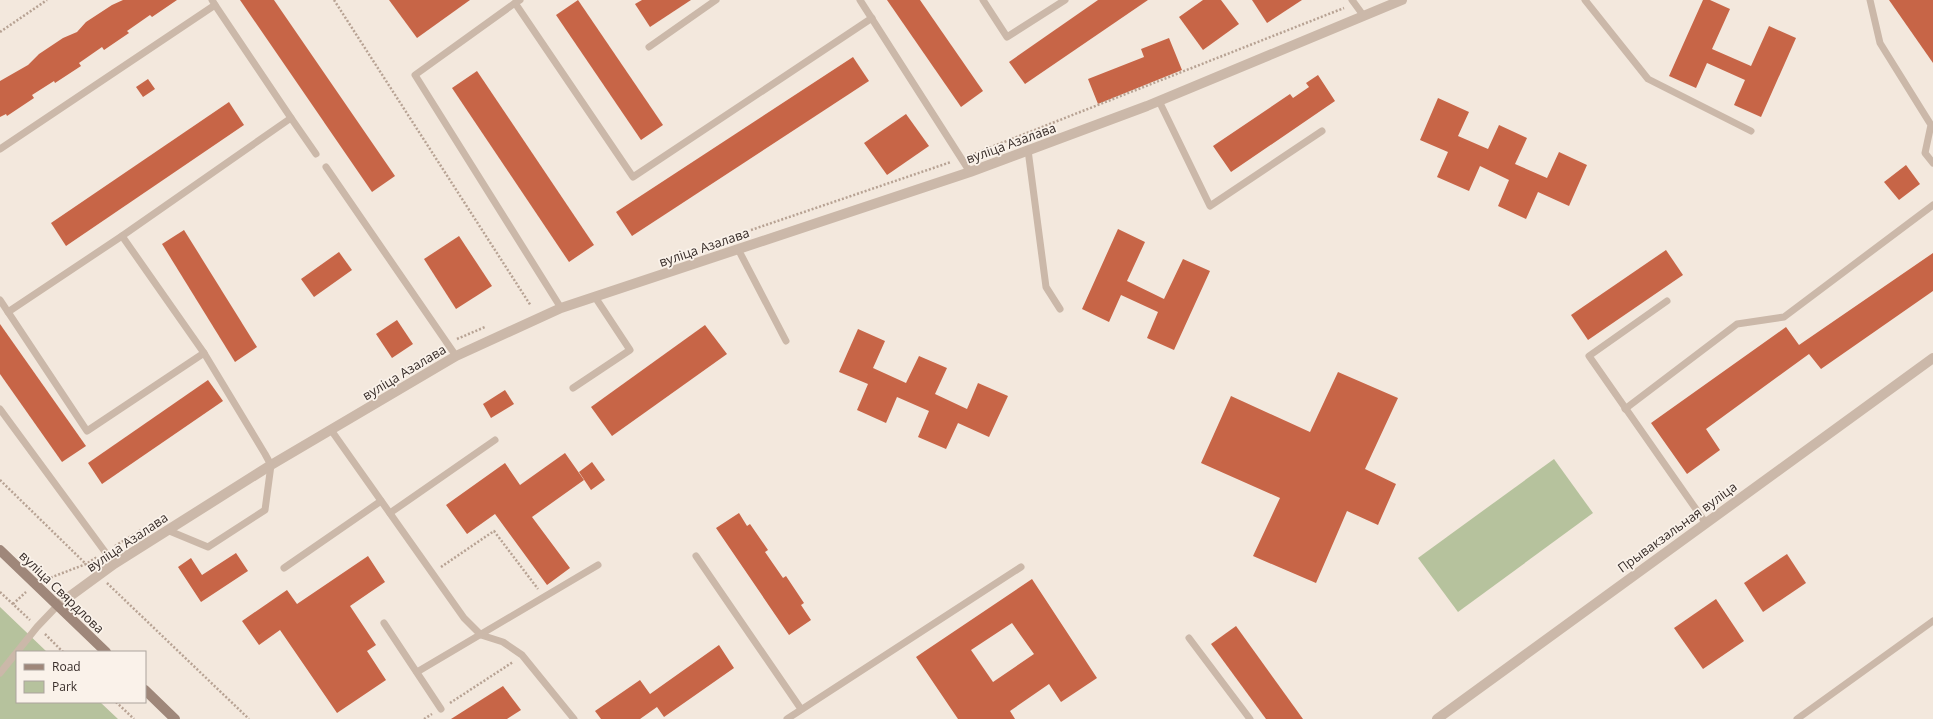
<svg xmlns="http://www.w3.org/2000/svg" width="1933" height="719" font-family="'Open Sans',sans-serif">
<style>
.green{fill:#b6c29d}
.building{fill:#c76547;fill-rule:evenodd}
.lines{fill:none;stroke-linecap:round;stroke-linejoin:round}
.path{stroke:#b7a293;stroke-width:2.5;stroke-dasharray:2 2;stroke-linecap:butt}
.service{stroke:#cbb8a9;stroke-width:7}
.tertiary{stroke:#cbb8a9;stroke-width:10}
.secondary{stroke:#9f877a;stroke-width:10}
.labels{text-anchor:middle;dominant-baseline:central;stroke-width:3.5;stroke-linejoin:round;paint-order:stroke}
.street-label{font-size:13px;fill:#382d29;stroke:#faf2ea}
</style>
<rect width="100%" height="100%" fill="#f3e8dd"/>
<g class="green">
<path d="M1554 459 1593 513 1458 612 1418 558Z"/>
<path d="M0 607 47 652H17V702H100L118 719H0Z"/>
</g>
<g class="building">
<path d="M123 0H177L152 17 150 15 127 31 129 33 104 50 102 47 79 63 81 66 55 83 54 81 32 95 34 98 7 116 6 114 0 117V81L28 65 39 54 63 38 77 32 86 22 112 5Z"/>
<path d="M240 0H274L395 176 372 192Z"/>
<path d="M389 0H470L417 38Z"/>
<path d="M578 0 663 125 641 140 556 15Z"/>
<path d="M642 0H691L650 27 635 4Z"/>
<path d="M887 0H920L983 91 961 107Z"/>
<path d="M1098 0H1148L1025 84 1009 62Z"/>
<path d="M1203 0H1221L1239 24 1203 50 1179 17Z"/>
<path d="M1252 0H1302L1267 23Z"/>
<path d="M1703 0H1710L1730 9 1712 49 1751 66 1769 26 1796 38 1761 117 1734 105 1745 80 1707 63 1696 88 1669 76Z"/>
<path d="M1889 0H1933V63Z"/>
<path d="M1169 38 1182 70 1098 104 1088 79 1144 57 1141 49Z"/>
<path d="M853 57 869 81 632 236 616 212Z"/>
<path d="M477 71 594 245 569 262 452 88Z"/>
<path d="M1318 75 1335 101 1231 172 1213 146 1290 94 1293 98 1309 87 1306 83Z"/>
<path d="M148 79 155 89 143 97 136 87Z"/>
<path d="M1438 98 1469 112 1458 136 1488 149 1499 125 1527 138 1515 164 1547 178 1559 152 1587 165 1569 206 1538 192 1526 219 1498 206 1509 180 1480 166 1469 191 1437 177 1448 152 1420 140Z"/>
<path d="M229 102 244 125 66 246 51 223Z"/>
<path d="M906 114 929 146 887 175 864 143Z"/>
<path d="M1906 165 1920 184 1899 200 1884 182Z"/>
<path d="M1118 229 1145 242 1127 281 1164 299 1183 259 1210 271 1174 350 1147 338 1158 312 1121 295 1109 322 1082 309Z"/>
<path d="M184 230 257 347 235 362 162 244Z"/>
<path d="M459 236 492 286 456 309 424 259Z"/>
<path d="M1666 250 1683 275 1588 340 1571 315Z"/>
<path d="M339 252 352 270 314 297 301 279Z"/>
<path d="M1933 253V291L1821 369 1809 354 1706 429 1720 450 1687 474 1651 423 1786 327 1799 345Z"/>
<path d="M397 320 413 344 392 358 376 334Z"/>
<path d="M0 324 86 446 62 462 0 374Z"/>
<path d="M705 325 727 354 612 436 591 407Z"/>
<path d="M858 329 885 341 873 368 906 383 919 356 947 368 935 394 967 409 978 383 1008 396 989 437 958 423 946 449 918 437 929 411 897 397 886 423 857 410 868 384 839 372Z"/>
<path d="M1338 372 1398 398 1365 469 1396 484 1378 525 1347 511 1316 583 1253 556 1280 498 1201 463 1231 396 1310 432Z"/>
<path d="M208 380 223 401 102 484 88 463Z"/>
<path d="M505 390 514 404 491 418 483 404Z"/>
<path d="M565 453 584 480 532 517 570 568 547 585 495 514 467 534 446 505 505 463 520 485Z"/>
<path d="M592 462 605 480 591 490 579 472Z"/>
<path d="M739 513 747 526 750 524 768 550 765 552 783 578 786 576 804 603 801 605 811 620 789 635 716 528Z"/>
<path d="M236 553 248 571 201 602 178 567 191 558 202 575Z"/>
<path d="M1787 554 1806 583 1763 612 1744 583Z"/>
<path d="M368 556 385 582 350 606 376 645 367 651 386 680 337 713 280 630 259 645 242 621 287 590 297 604Z"/>
<path d="M1032 579 1097 678 1061 702 1049 684 1010 711 1015 719H958L916 657ZM1012 623 1034 654 993 682 971 650Z"/>
<path d="M1716 599 1744 641 1703 669 1674 628Z"/>
<path d="M1236 626 1303 719H1266L1211 644Z"/>
<path d="M719 645 734 668 664 717 657 707 640 719H601L595 711 640 680 650 694Z"/>
<path d="M503 686 521 710 507 719H451Z"/>
</g>
<g class="lines">
<g class="path">
<path d="M334 0 531 306"/>
<path d="M0 32 47 0"/>
<path d="M971 155 1344 8"/>
<path d="M751 230 951 162"/>
<path d="M457 339 485 327"/>
<path d="M402 371 439 349"/>
<path d="M0 480 90 568"/>
<path d="M115 546 141 530"/>
<path d="M441 567 494 531 538 589"/>
<path d="M47 579 86 564 97 557"/>
<path d="M107 583 249 719"/>
<path d="M0 592 30 620"/>
<path d="M13 604 26 592"/>
<path d="M45 634 63 652"/>
<path d="M116 702 134 719"/>
<path d="M450 703 513 662"/>
<path d="M424 719 432 714"/>
</g>
<g class="service">
<path d="M520 0 515 3 633 177 872 18"/>
<path d="M860 0 970 172"/>
<path d="M983 0 1007 37 1065 0"/>
<path d="M1352 0 1363 15"/>
<path d="M1585 0 1648 79 1751 131"/>
<path d="M1870 0 1880 43 1931 125 1925 153 1933 163"/>
<path d="M515 3 415 75 561 308"/>
<path d="M215 5 291 118"/>
<path d="M649 47 716 0"/>
<path d="M1159 101 1210 206 1322 131"/>
<path d="M0 149 215 5 212 0"/>
<path d="M1028 150 1046 287 1060 309"/>
<path d="M326 167 456 356"/>
<path d="M122 236 204 353 265 454 271 465 265 510 208 547 167 530"/>
<path d="M738 249 786 341"/>
<path d="M0 300 87 431 204 353"/>
<path d="M1667 301 1589 356 1705 522"/>
<path d="M8 312 122 236 291 118 316 154"/>
<path d="M573 388 630 350 595 297"/>
<path d="M0 409 114 564"/>
<path d="M1625 409 1737 324 1784 317 1933 205"/>
<path d="M331 430 464 618 481 635 503 642 522 655 574 719"/>
<path d="M390 513 495 440"/>
<path d="M696 556 801 709"/>
<path d="M284 568 381 501"/>
<path d="M384 623 441 709"/>
<path d="M1189 638 1250 719"/>
<path d="M417 672 598 565"/>
<path d="M0 673 37 627 58 605"/>
<path d="M787 719 1021 567"/>
<path d="M1797 719 1933 621"/>
</g>
<g class="tertiary">
<path d="M58 605 114 564 271 465 456 356 561 308 970 172 1147 106 1402 0"/>
<path d="M1437 719 1933 358"/>
</g>
<g class="secondary">
<path d="M0 550 106 652"/>
<path d="M145 690 175 719"/>
</g>
</g>
<g class="labels">
<g class="street-label">
<text transform="translate(1011 143) rotate(-20)">вуліца Азалава</text>
<text transform="translate(704 247) rotate(-19)">вуліца Азалава</text>
<text transform="translate(404 372) rotate(-31)">вуліца Азалава</text>
<text transform="translate(1677 527) rotate(-36)">Прывакзальная вуліца</text>
<text transform="translate(127 542) rotate(-34)">вуліца Азалава</text>
<text transform="translate(62 592) rotate(44)">вуліца Свярдлова</text>
</g>
</g>
<rect x="16" y="651" width="130" height="52" fill="#faf2ea" stroke="#aca39d"/>
<rect x="24" y="664" width="20" height="6" fill="#9f877a" stroke="#aca39d"/>
<text x="52" y="671" font-size="12" fill="#382d29">Road</text>
<rect x="24" y="681" width="20" height="12" fill="#b6c29d" stroke="#aca39d"/>
<text x="52" y="691" font-size="12" fill="#382d29">Park</text>
</svg>
